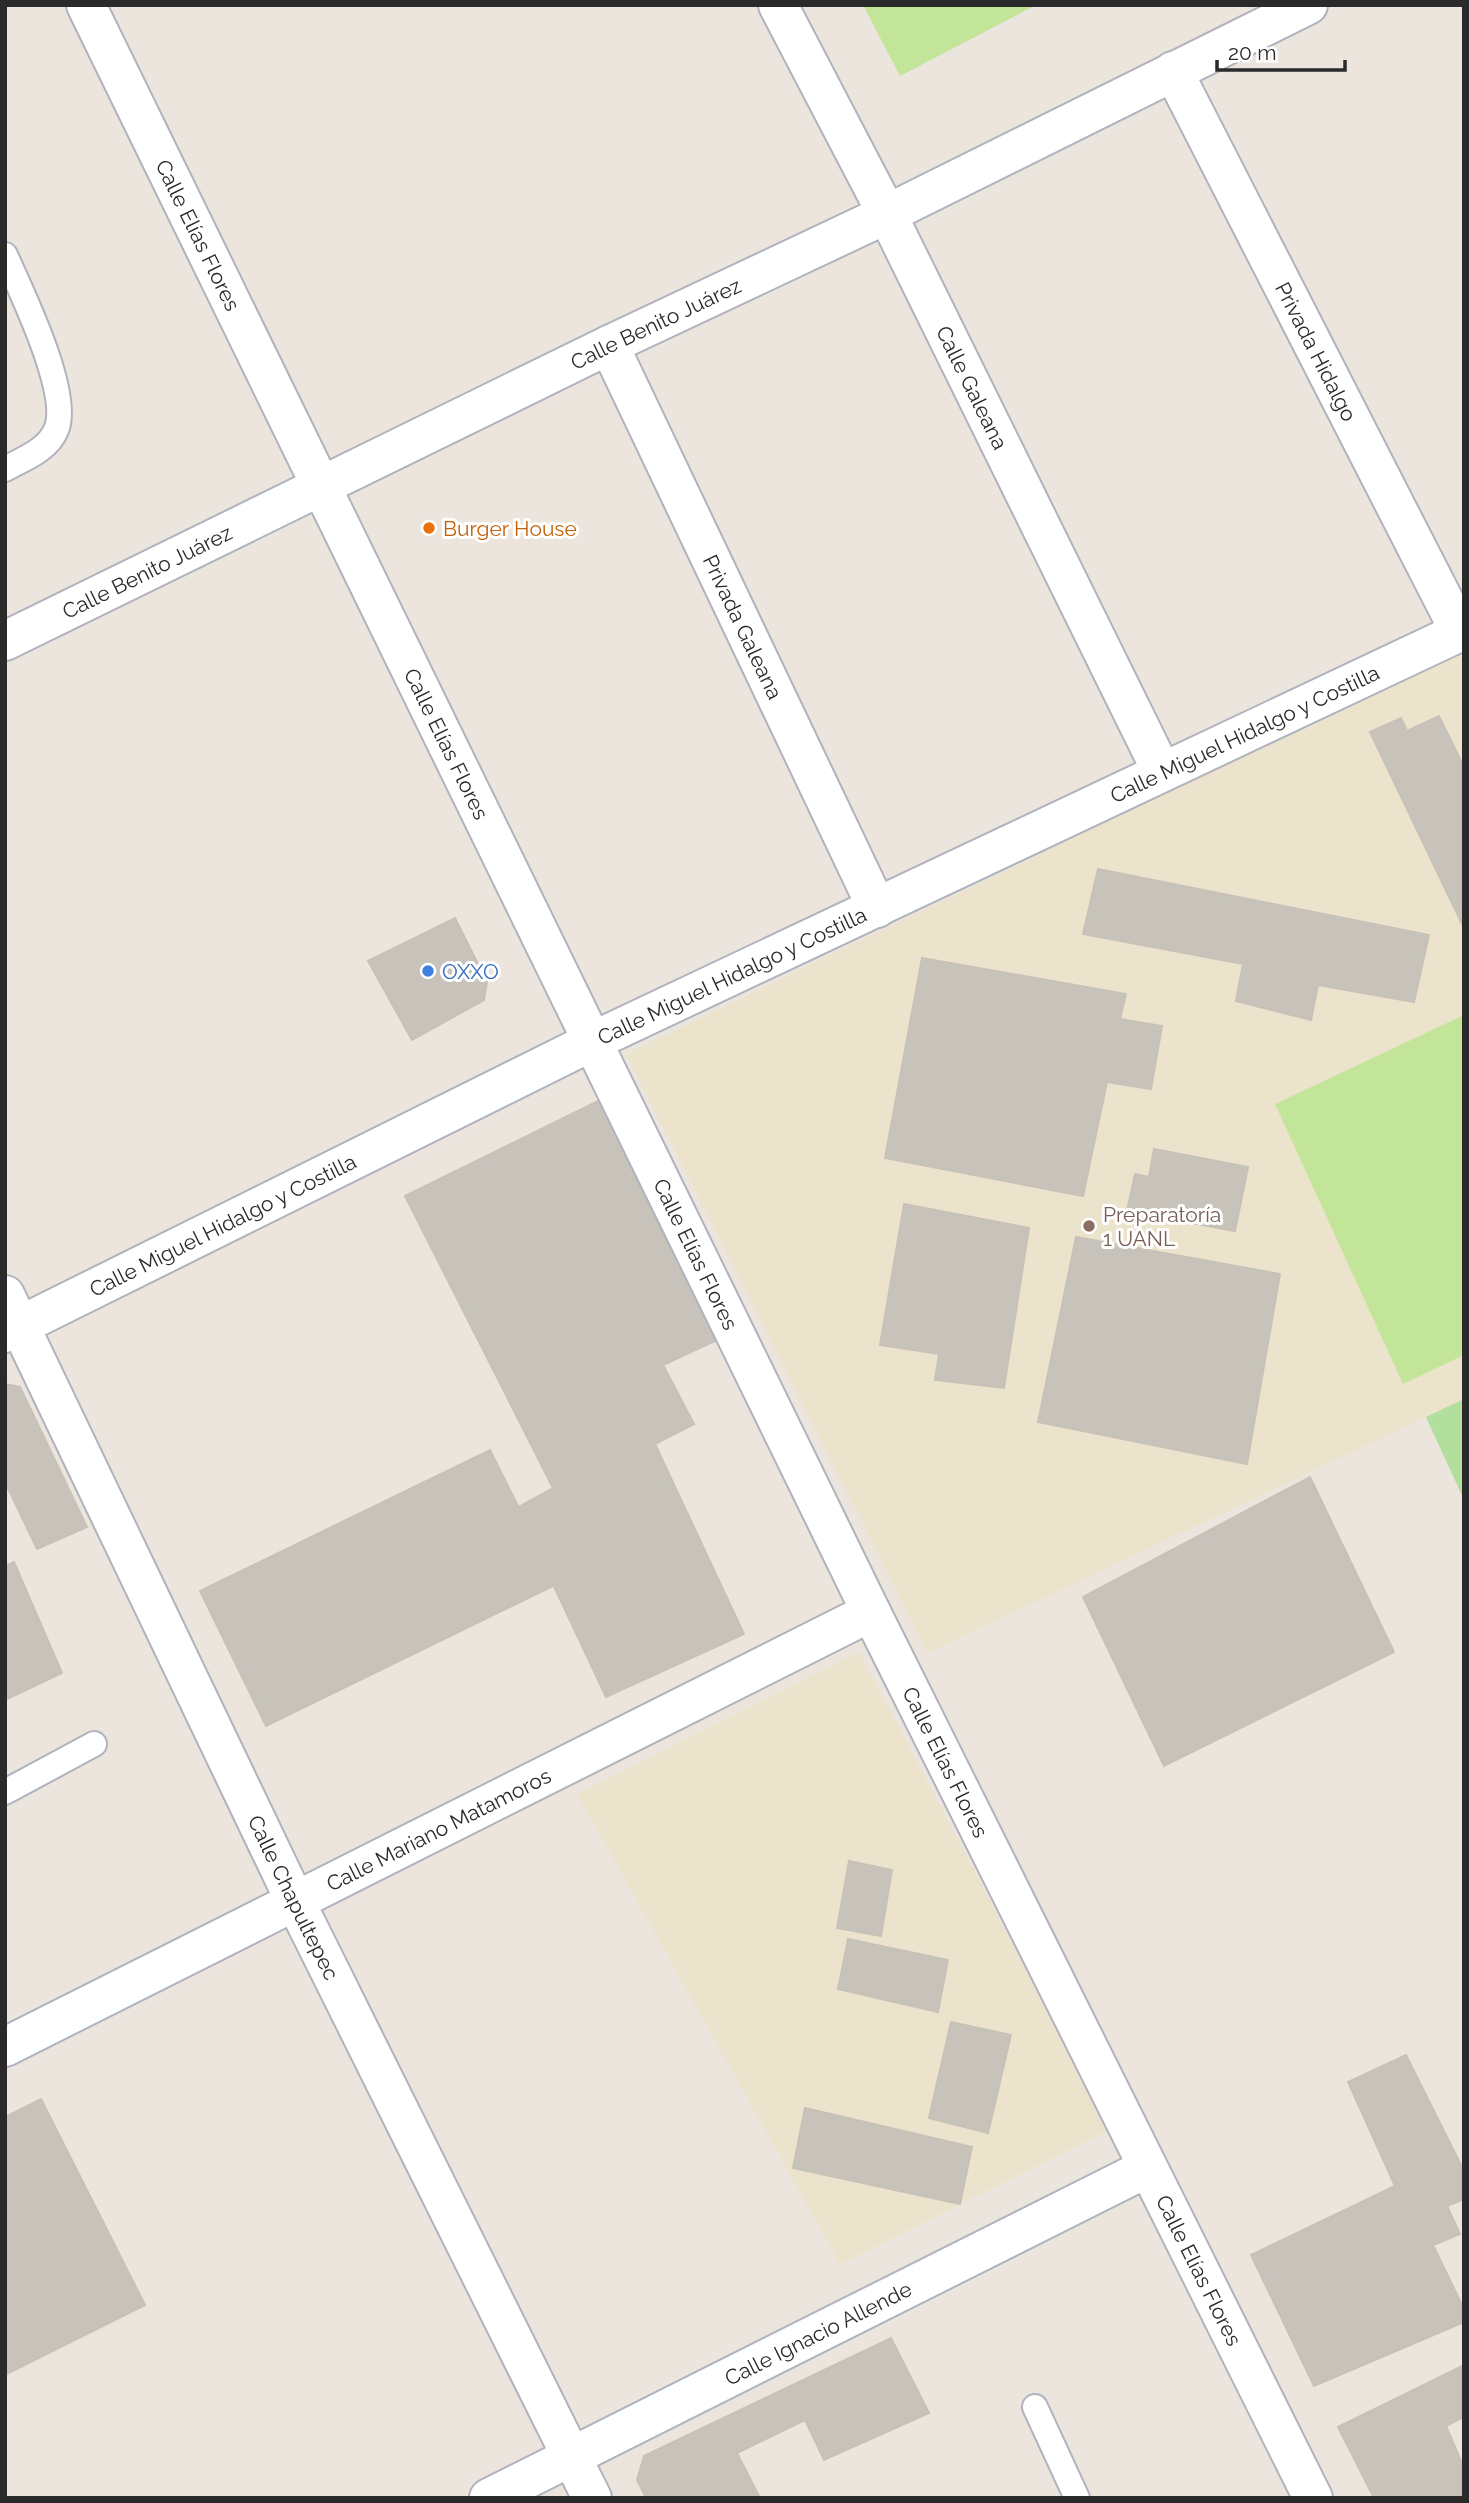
<svg xmlns="http://www.w3.org/2000/svg" width="1469" height="2503" font-family="Raleway,sans-serif">
<style>
.education{fill:#ece3cd}
.green{fill:#b2df9d}
.pitch{fill:#c3e599}
.building{fill:#c7c3bb;stroke:#c7c1b7;stroke-width:2}
.lines{fill:none;stroke-linecap:round;stroke-linejoin:round}
.lane-casing{stroke:#b0b3bd;stroke-width:28}
.street-casing{stroke:#b0b3bd;stroke-width:42}
.lane{stroke:#fff;stroke-width:24}
.street{stroke:#fff;stroke-width:38}
.food-dot{fill:#e8710a;stroke:#fff;stroke-width:2.5}
.shop-dot{fill:#3f7fe0;stroke:#fff;stroke-width:2.5}
.education-dot{fill:#8d6e63;stroke:#fff;stroke-width:2.5}
.labels{text-anchor:middle;dominant-baseline:central;stroke-width:6;stroke-linejoin:round;paint-order:stroke}
.street-label{font-size:21px;fill:#2a2a2a;stroke:#fff}
.food-label{font-size:21px;fill:#c56008;stroke:#fff;text-anchor:start}
.shop-label{font-size:21px;fill:#366cbe;stroke:#fff;text-anchor:start}
.education-label{font-size:21px;fill:#785e54;stroke:#fff;text-anchor:start}
</style>
<rect width="100%" height="100%" fill="#ebe5dd"/>
<g class="education">
<path d="M1464 649V1399L928 1653 626 1054Z"/>
<path d="M859 1652 1110 2129 840 2264 577 1794Z"/>
</g>
<path class="green" d="M1464 1399V1500L1426 1417Z"/>
<g class="pitch">
<path d="M863 5H1036L900 76Z"/>
<path d="M1464 1015V1355L1403 1384 1275 1104Z"/>
</g>
<g class="building">
<path d="M1439 716 1464 767 1463 926 1370 732 1401 718 1407 731Z"/>
<path d="M1098 869 1429 935 1414 1002 1318 985 1311 1020 1236 1001 1243 964 1083 934Z"/>
<path d="M455 918 487 982 484 1000 412 1040 368 961Z"/>
<path d="M922 958 1126 994 1120 1019 1162 1026 1151 1089 1107 1082 1083 1196 885 1158Z"/>
<path d="M606 1097 717 1340 663 1365 694 1424 655 1444 744 1634 606 1697 517 1508 553 1488 405 1196Z"/>
<path d="M1154 1149 1248 1167 1235 1231 1127 1211 1135 1174 1149 1177Z"/>
<path d="M904 1204 1029 1228 1004 1388 935 1380 939 1354 880 1345Z"/>
<path d="M1076 1237 1280 1274 1247 1464 1038 1422Z"/>
<path d="M5 1384 20 1387 87 1527 37 1549 5 1482Z"/>
<path d="M490 1450 557 1584 266 1726 200 1591Z"/>
<path d="M1310 1477 1394 1652 1164 1766 1083 1597Z"/>
<path d="M14 1562 62 1673 5 1700V1566Z"/>
<path d="M849 1861 892 1870 881 1936 837 1928Z"/>
<path d="M848 1939 948 1960 938 2012 838 1989Z"/>
<path d="M951 2022 1011 2035 988 2133 929 2118Z"/>
<path d="M1406 2055 1464 2171V2199L1447 2206 1460 2234 1433 2245 1464 2309V2322L1314 2386 1251 2255 1395 2186 1348 2082Z"/>
<path d="M41 2099 145 2305 5 2375V2117Z"/>
<path d="M805 2108 972 2147 960 2204 793 2168Z"/>
<path d="M891 2338 929 2413 824 2460 805 2420 737 2453 760 2498H646L637 2480 644 2456Z"/>
<path d="M1464 2365V2417L1446 2426 1464 2468V2498H1374L1338 2427Z"/>
</g>
<g class="lines">
<defs>
<g id="lane">
<path d="M5 255C21 291 72 395 56 430 48 450 23 459 5 469"/>
<path d="M5 1792 94 1744"/>
<path d="M1035 2407 1077 2498"/>
</g>
<g id="street">
<path id="s1" d="M86 5 871 1612 1313 2498"/>
<path id="s2" d="M778 5 887 214 1162 772"/>
<path id="s3" d="M1173 71 1460 632"/>
<path id="s4" d="M609 345 877 908"/>
<path id="s5" d="M5 641 609 345 887 214 1308 5"/>
<path id="s6" d="M5 1295 295 1901 592 2498"/>
<path id="s7" d="M5 1333 591 1042 1464 630"/>
<path id="s8" d="M5 2047 871 1612"/>
<path id="s9" d="M489 2498 1147 2168"/>
</g>
</defs>
<use href="#lane" class="lane-casing"/>
<use href="#street" class="street-casing"/>
<use href="#lane" class="lane"/>
<use href="#street" class="street"/>
</g>
<circle class="food-dot" cx="429" cy="528" r="7"/>
<circle class="shop-dot" cx="428" cy="971" r="7"/>
<circle class="education-dot" cx="1089" cy="1226" r="7"/>
<g class="labels">
<g class="street-label">
<text stroke="none"><textPath href="#s1" startOffset="256">Calle Elías Flores</textPath></text>
<text stroke="none"><textPath href="#s5" startOffset="724">Calle Benito Juárez</textPath></text>
<text stroke="none"><textPath href="#s3" startOffset="315">Privada Hidalgo</textPath></text>
<text stroke="none"><textPath href="#s2" startOffset="429">Calle Galeana</textPath></text>
<text stroke="none"><textPath href="#s5" startOffset="158">Calle Benito Juárez</textPath></text>
<text stroke="none"><textPath href="#s4" startOffset="312">Privada Galeana</textPath></text>
<text stroke="none"><textPath href="#s7" startOffset="1377">Calle Miguel Hidalgo y Costilla</textPath></text>
<text stroke="none"><textPath href="#s1" startOffset="822">Calle Elías Flores</textPath></text>
<text stroke="none"><textPath href="#s7" startOffset="810">Calle Miguel Hidalgo y Costilla</textPath></text>
<text stroke="none"><textPath href="#s7" startOffset="243">Calle Miguel Hidalgo y Costilla</textPath></text>
<text stroke="none"><textPath href="#s1" startOffset="1390">Calle Elías Flores</textPath></text>
<text stroke="none"><textPath href="#s1" startOffset="1956">Calle Elías Flores</textPath></text>
<text stroke="none"><textPath href="#s8" startOffset="485">Calle Mariano Matamoros</textPath></text>
<text stroke="none"><textPath href="#s6" startOffset="668">Calle Chapultepec</textPath></text>
<text stroke="none"><textPath href="#s1" startOffset="2524">Calle Elías Flores</textPath></text>
<text stroke="none"><textPath href="#s9" startOffset="368">Calle Ignacio Allende</textPath></text>
</g>
<g class="food-label">
<text x="443" y="528">Burger House</text>
</g>
<g class="shop-label">
<text x="442" y="971">OXXO</text>
</g>
<g class="education-label">
<text x="1103" y="1214">Preparatoría<tspan x="1103" dy="24">1 UANL</tspan></text>
</g>
</g>
<rect width="1469" height="2503" fill="none" stroke="#2a2a2a" stroke-width="14"/>
<path d="M1217 60v10h128v-10" fill="none" stroke="#2a2a2a" stroke-width="3.5"/>
<text x="1228" y="60" font-size="21" fill="#2a2a2a" stroke="#ffffff" stroke-width="5" paint-order="stroke">20 m</text>
</svg>
